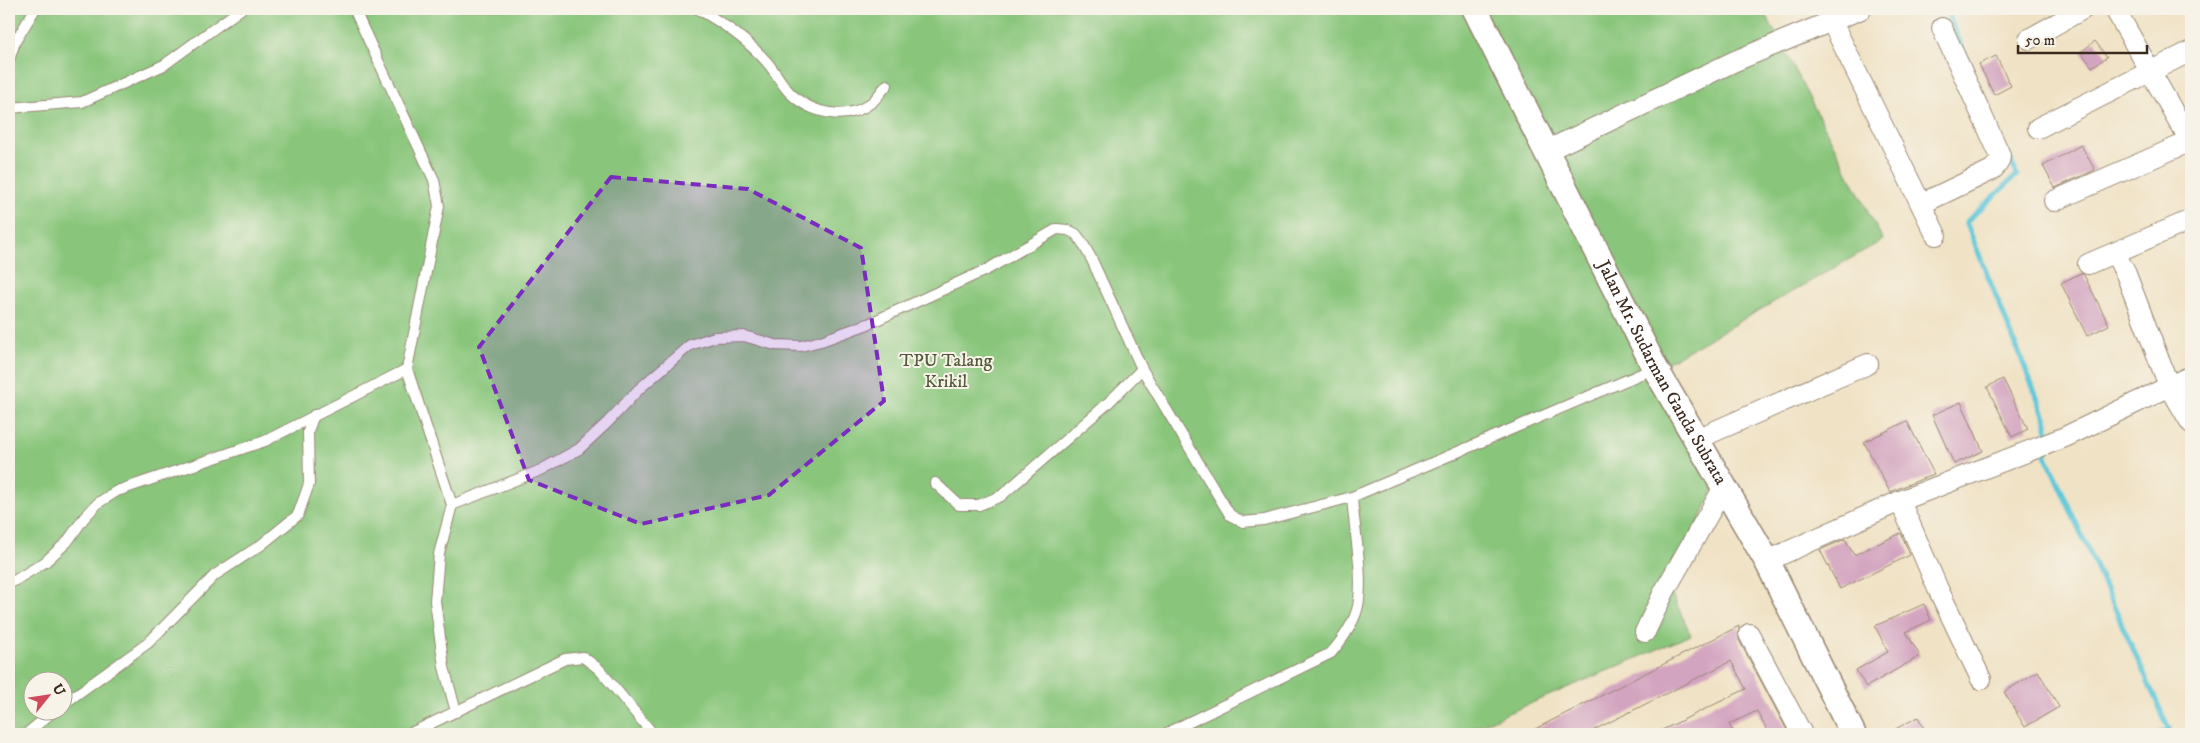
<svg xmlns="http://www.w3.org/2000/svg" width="2200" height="743" font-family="'IM FELL DW Pica',serif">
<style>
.green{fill:#89c67c;stroke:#62784d;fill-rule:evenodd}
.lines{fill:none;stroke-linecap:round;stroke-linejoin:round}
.stream{stroke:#5ec8d9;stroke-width:5}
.building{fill:#d3a4c0}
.service-casing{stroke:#968672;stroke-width:12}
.minor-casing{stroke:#968672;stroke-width:22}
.tertiary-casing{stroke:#968672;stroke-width:28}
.service{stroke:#fff;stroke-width:10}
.minor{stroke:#fff;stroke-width:20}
.tertiary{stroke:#fff;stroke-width:25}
.marked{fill:#7b2cbf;fill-opacity:0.2;stroke:#7b2cbf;stroke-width:4;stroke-dasharray:10 6;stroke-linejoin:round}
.labels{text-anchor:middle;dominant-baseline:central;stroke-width:4;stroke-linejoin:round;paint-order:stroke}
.park-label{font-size:18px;fill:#52593a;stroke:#f7f3e8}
.street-label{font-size:18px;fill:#3b2a1e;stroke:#f7f3e8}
</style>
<rect width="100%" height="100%" fill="#f7f3e8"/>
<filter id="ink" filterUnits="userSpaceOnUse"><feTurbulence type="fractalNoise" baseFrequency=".02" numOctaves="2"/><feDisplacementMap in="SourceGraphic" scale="10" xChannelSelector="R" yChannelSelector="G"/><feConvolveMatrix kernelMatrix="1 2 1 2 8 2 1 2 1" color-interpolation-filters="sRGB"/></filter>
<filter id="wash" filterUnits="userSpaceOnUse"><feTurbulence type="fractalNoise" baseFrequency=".0096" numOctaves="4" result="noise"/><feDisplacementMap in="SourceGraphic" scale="20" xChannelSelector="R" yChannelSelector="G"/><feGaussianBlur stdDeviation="1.12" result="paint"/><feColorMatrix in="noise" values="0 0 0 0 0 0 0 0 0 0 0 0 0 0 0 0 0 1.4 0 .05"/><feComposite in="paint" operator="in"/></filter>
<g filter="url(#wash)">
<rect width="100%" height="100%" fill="#f0e2c5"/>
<path class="green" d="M9 9H1763L1883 240 1661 366 1714 489 1668 586 1691 635 1459 734H9ZM32 680H62V710H32Z"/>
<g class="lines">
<g class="stream">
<path d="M1946 9 1973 73"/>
<path d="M2007 152 2017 175 1966 222 2047 422V440"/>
<path d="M2046 449V456L2169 729"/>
<path d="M2158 734 2169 729 2171 734"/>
</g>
</g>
<g id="blocks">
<g class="building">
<path d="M2095 41 2107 57 2092 67 2081 52Z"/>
<path d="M1996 56 2011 86 1994 95 1979 64Z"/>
<path d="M2081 145 2095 170 2055 188 2043 166Z"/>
<path d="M2081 273 2084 275 2109 325 2087 336 2061 283Z"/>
<path d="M2003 379 2028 429 2012 437 1987 387Z"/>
<path d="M1961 402 1983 451 1954 464 1932 415Z"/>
<path d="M1907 421 1934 474 1890 492 1864 442Z"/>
<path d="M1901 533 1910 555 1840 589 1820 550 1845 539 1854 555Z"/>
<path d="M1924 604 1931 620 1906 632 1920 656 1866 687 1856 670 1888 652 1875 626Z"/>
<path d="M1739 626V640L1788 732 1784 734H1769L1757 711 1729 724 1734 734H1654L1746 689 1731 661 1586 734H1525Z"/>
<path d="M2038 671 2059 707 2025 727 2004 692Z"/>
<path d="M1918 717 1927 734H1886Z"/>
</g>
</g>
</g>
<g filter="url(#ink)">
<use href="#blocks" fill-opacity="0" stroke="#968672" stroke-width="1"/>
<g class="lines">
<defs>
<g id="service">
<path d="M354 9 434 180 439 206 407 369 452 505 439 554 435 601 444 667 456 712"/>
<path d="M698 9C723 23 746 39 765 60 775 70 781 85 791 94 812 114 848 122 872 102 877 98 882 90 887 85"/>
<path d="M9 60 15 42 35 9"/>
<path d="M9 108 82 102 164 65 241 9"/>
<path d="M935 483 959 505H979L1001 496 1107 404 1142 369"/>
<path d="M452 505 541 470 579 449 607 423 639 389 690 345 715 337 744 336 775 345 801 346 821 341 868 324 988 269 1057 229 1068 230 1076 234 1082 242 1092 260 1142 369 1230 515 1243 522 1264 520 1352 497 1655 368"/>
<path d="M9 584 45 562 67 542 84 518 98 503 117 491 265 441 407 369"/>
<path d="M62 705 148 643 215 575 261 545 298 515 309 484 308 431 314 415"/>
<path d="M26 734 55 710"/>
<path d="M409 734 565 659 583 657 599 669 653 734"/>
<path d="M1165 734 1331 653C1343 639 1354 624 1358 606 1364 575 1354 529 1352 497"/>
</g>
<g id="minor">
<path d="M2115 9 2187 136 2191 140"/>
<path d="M1831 20 1936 235"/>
<path d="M2029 39 2083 9"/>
<path d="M2038 128 2191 51"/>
<path d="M1546 151 1735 61 1861 9"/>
<path d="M2054 201 2191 141"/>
<path d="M1921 204 1992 170C1997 165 2000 162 2000 155L1942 28"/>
<path d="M2115 253 2126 274 2169 386 2191 423"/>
<path d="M2088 264 2191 220"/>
<path d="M1697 439 1868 364"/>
<path d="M1900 501 1938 589 1981 679"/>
<path d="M1767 561 1900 501 2065 437 2191 376"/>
<path d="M1645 632 1664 592 1724 487"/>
<path d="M1749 634 1802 734"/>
</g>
<g id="tertiary">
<path id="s1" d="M1475 9 1655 368 1767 561 1853 734"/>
</g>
</defs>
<use href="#service" class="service-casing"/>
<use href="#minor" class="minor-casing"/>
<use href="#tertiary" class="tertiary-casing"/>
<use href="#service" class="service"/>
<use href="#minor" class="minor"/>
<use href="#tertiary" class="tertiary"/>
</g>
</g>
<path class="marked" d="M611 177 748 189 861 248 884 401 769 495 641 524 529 480 479 347Z"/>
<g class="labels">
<g class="park-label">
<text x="946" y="361">TPU Talang<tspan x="946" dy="21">Krikil</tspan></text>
</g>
<g class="street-label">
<text stroke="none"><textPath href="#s1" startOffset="409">Jalan Mr. Sudarman Ganda Subrata</textPath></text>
</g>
</g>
<rect width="2200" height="743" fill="none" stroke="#f7f3e8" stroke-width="30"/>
<g transform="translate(48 696) rotate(60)"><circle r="24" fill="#f7f3e8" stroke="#aca397"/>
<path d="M0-4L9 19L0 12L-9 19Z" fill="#d1495b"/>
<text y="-8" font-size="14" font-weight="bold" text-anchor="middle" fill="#3b2a1e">U</text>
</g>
<path d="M2018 45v8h129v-8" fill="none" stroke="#3b2a1e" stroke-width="2.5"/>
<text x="2025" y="45" font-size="15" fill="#3b2a1e" stroke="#f7f3e8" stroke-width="4" paint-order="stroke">50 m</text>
</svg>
